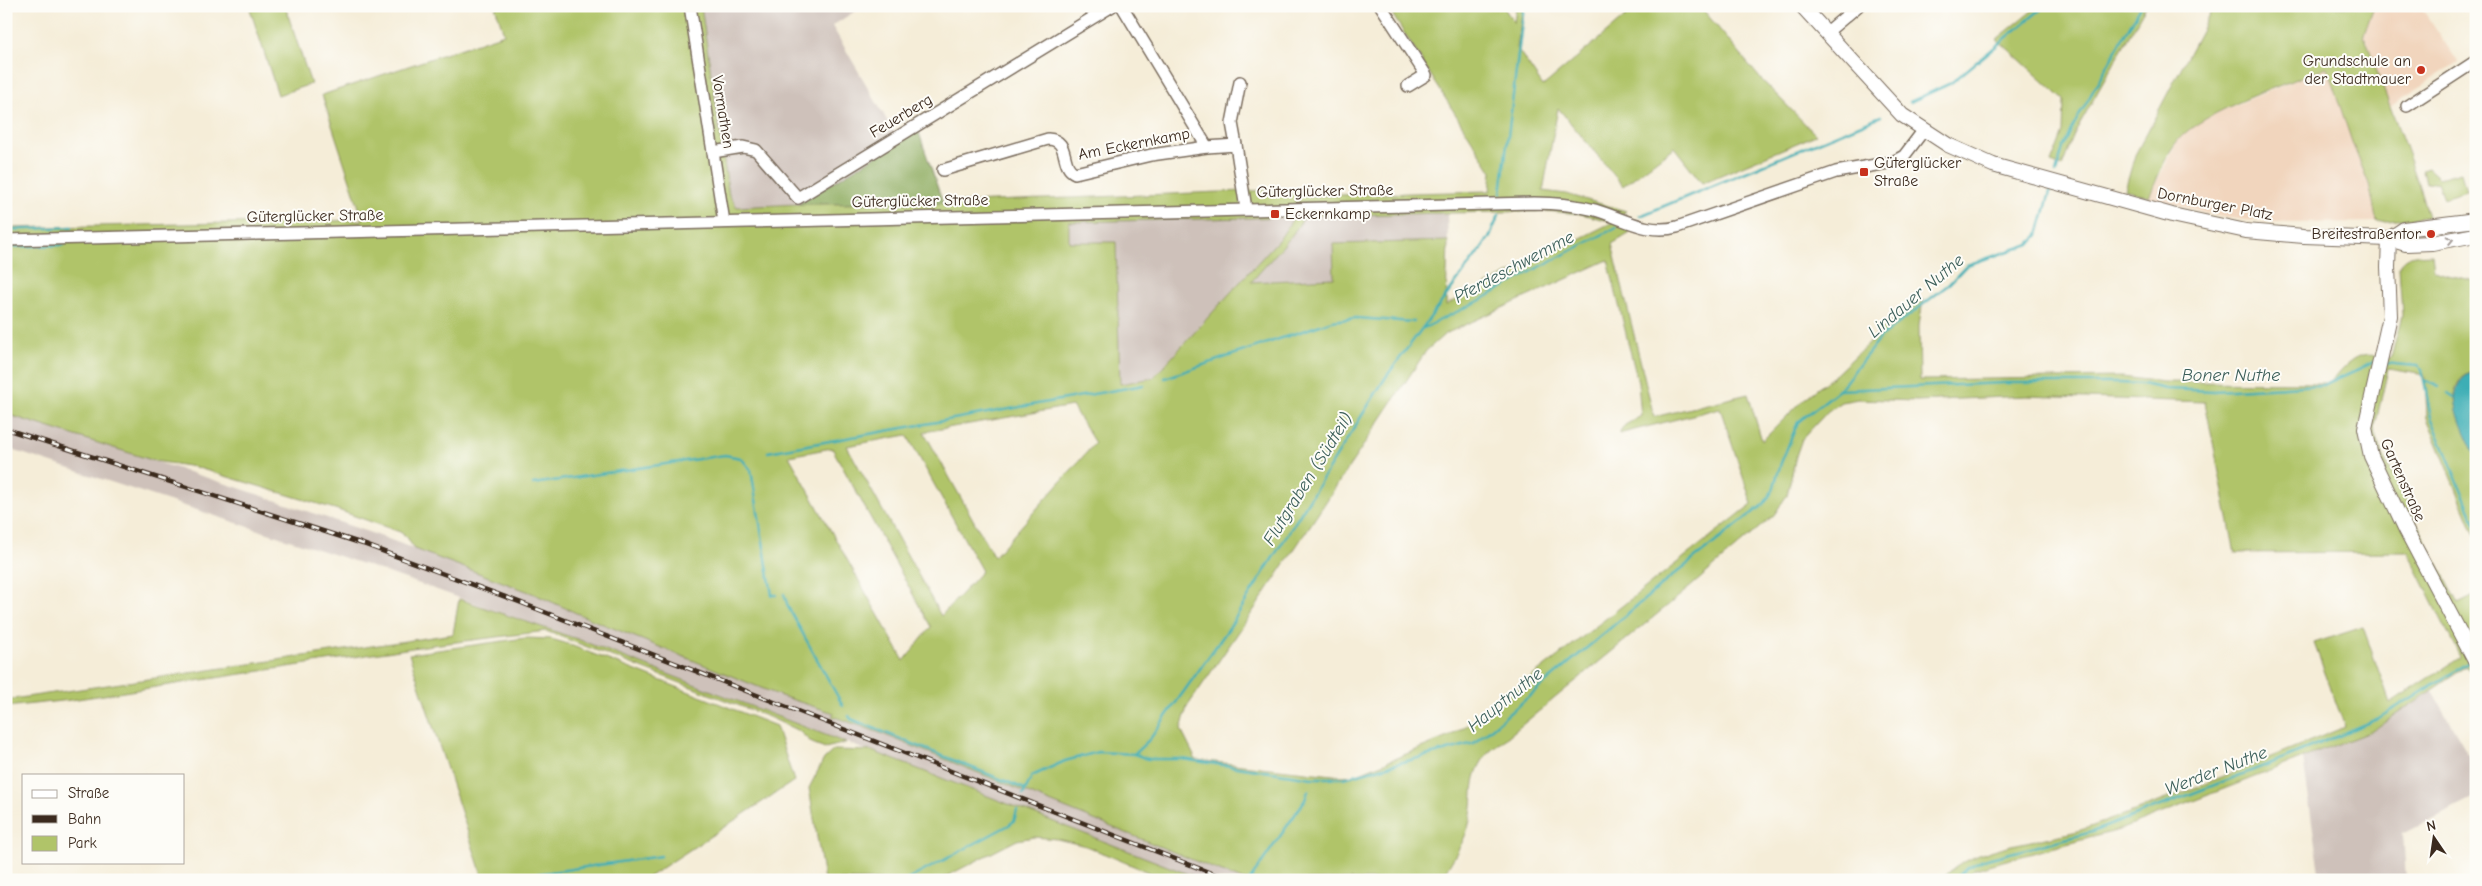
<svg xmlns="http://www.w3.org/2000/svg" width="2482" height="886" font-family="'Comic Neue',sans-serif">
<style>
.built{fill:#f1d5bd}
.industrial{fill:#cec1ba}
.green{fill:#b0c469;stroke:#767744;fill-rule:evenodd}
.forest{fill:#8caa5d;stroke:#646a3e}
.water{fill:#3daeb5;stroke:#3c6c6a}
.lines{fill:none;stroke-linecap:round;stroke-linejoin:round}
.stream{stroke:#3daeb5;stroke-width:2.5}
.minor-casing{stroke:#7c6e5f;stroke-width:14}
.major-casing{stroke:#7c6e5f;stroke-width:16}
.minor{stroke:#fff;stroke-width:11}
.major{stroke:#fff;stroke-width:14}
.rail-casing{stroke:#3b2a1e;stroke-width:4.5}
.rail{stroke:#fdfcf7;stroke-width:2.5;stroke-dasharray:8;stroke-linecap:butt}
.oneway{stroke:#a79f9a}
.poi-dot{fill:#c8321e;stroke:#fdfcf7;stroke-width:2}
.labels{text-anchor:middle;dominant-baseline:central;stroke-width:4;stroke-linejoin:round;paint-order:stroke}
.poi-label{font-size:16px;fill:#3b2a1e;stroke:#fdfcf7;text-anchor:end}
.street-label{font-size:16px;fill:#3b2a1e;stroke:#fdfcf7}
.water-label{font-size:18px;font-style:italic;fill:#3c5f5a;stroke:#fdfcf7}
</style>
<rect width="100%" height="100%" fill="#fdfcf7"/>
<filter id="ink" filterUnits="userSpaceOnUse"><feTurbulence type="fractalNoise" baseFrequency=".02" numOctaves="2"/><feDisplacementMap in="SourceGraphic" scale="10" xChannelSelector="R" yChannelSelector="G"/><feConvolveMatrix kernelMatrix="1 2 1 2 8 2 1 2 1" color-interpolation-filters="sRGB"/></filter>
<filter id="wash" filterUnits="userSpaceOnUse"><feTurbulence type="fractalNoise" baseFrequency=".0096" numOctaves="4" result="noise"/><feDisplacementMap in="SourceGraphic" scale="20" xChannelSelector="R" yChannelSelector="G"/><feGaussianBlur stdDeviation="1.12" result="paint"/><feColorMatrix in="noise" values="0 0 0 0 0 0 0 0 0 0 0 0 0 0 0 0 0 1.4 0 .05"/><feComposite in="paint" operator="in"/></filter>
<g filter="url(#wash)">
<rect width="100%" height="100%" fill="#f5edd8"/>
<g class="built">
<path d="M2374 6H2420L2458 62 2391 106 2379 81 2367 39 2363 37Z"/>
<path d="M2327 67 2353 145 2369 184 2377 222 2288 223 2246 220 2222 217 2149 197 2179 138 2198 123 2222 111Z"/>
</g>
<g class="industrial">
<path d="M701 6H863L832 26 899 141 798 204 737 207 729 195Z"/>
<path d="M1447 214 1448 241 1334 244V278L1251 282 1290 238 1305 216Z"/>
<path d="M1294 217 1281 237 1152 378 1120 384 1115 242H1069V222Z"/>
<path d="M6 414 236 487 380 536 532 593 583 616 781 696 834 713 833 716 880 733 1242 880H1203L577 639 360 563 6 448Z"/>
<path d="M2431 690 2476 767V797L2403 834 2406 880H2320L2303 758 2377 728Z"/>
</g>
<g class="green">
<path d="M249 6H285L311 84 278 95Z"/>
<path d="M495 6H701L729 195 737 207 798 204 943 203 1296 189 1297 196 1490 191 1492 172 1387 6H1503L1514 23 1516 6H1523L1517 48 1543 86 1638 6H1700L1760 78 1816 135 1702 183 1674 147 1623 186 1558 108 1543 191 1566 194 1626 211 1614 222 1629 230 1627 235 1612 244 1654 417 1748 394 1762 441 1803 400 1836 374 1867 345 1886 324 1923 299 1919 326 1920 380 2122 377 2163 382 2326 383C2333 380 2337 375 2341 370 2359 352 2367 354 2391 358L2402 315 2399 267C2404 253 2419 255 2432 254L2434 270C2446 277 2462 276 2476 282V371C2430 385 2473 433 2476 459 2479 484 2476 511 2476 537L2427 418 2425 375 2388 369 2375 426 2376 438 2382 454 2458 604 2476 595V682L2467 666 2372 731 2119 830 1988 865 1974 870 1964 880H1941C1975 842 2045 843 2090 827 2176 797 2260 761 2345 727L2314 643 2363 627 2390 703 2460 657 2408 552 2235 553 2205 402 2026 396 1917 401 1858 399 1841 402 1828 411 1802 439 1796 456 1787 495 1774 515 1689 588 1488 753C1468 778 1476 791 1470 820 1466 841 1451 861 1441 880H1242L880 733 832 716 834 713 781 696 583 616 532 593 414 549 407 537 400 532 335 509 195 467 155 461 6 414V228L363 220 322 95 504 34ZM1546 211 1582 214 1613 222 1446 305 1448 241 1333 244 1334 278 1251 282 1290 238 1305 216ZM1294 217 1281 237 1153 378 1120 384 1116 242H1069V222ZM1608 260 1638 383 1641 416 1625 425 1619 434 1720 408 1752 504 1483 715 1450 736 1355 775 1342 776 1196 760 1181 730 1187 707 1258 604 1426 351 1445 334ZM1072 406 1095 443 994 557 924 432ZM907 435 982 571 941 616 847 446ZM832 448 931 627 904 661 789 456Z"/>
<path d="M2038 6H2146L2074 134 2062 167 2051 163 2063 132 2064 100 1997 39Z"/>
<path d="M2214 6H2374L2363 37 2366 39C2385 99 2412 156 2428 217L2377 222 2369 184 2353 145 2327 67C2291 82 2203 111 2179 139 2165 155 2158 178 2149 197L2125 190 2135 155Z"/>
<path d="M2428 168 2439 178 2461 172 2466 191 2444 198 2438 182 2425 184 2422 170Z"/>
<path d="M459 599 577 639 846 743 825 748 812 743 799 731 769 717 546 631 432 645 71 700 6 707V700L453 634Z"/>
<path d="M525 638 551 639 565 643 776 726 794 781 644 880H473L483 878 409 654Z"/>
<path d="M834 750 872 751 1203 880H1167L1086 846 1057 839 1034 837 1017 840 939 880H824L809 788 824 759Z"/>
</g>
<path class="forest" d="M918 130 943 203 798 204Z"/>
<path class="water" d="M2476 371V457C2465 432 2436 384 2476 371Z"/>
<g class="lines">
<g class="stream">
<path d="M1910 102 1951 83 2045 6"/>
<path d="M2056 173 2063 148 2071 130 2141 6"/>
<path d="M1501 193 1524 6"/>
<path d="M1640 216 1881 116"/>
<path d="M6 230 72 227"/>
<path d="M6 247 64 245"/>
<path d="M1424 328 1481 300 1536 269 1617 227"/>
<path d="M2384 363 2417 366 2422 370 2431 417 2476 525"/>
<path d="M1165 378 1332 321 1356 318 1414 322"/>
<path d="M2426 381 2439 387"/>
<path d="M1839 390 2005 383H2120L2142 384 2165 389 2214 391 2323 385 2374 362"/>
<path d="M2448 393 2454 397"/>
<path d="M768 452 1144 385"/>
<path d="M533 484 725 455 741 458 751 470 772 595H776"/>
<path d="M784 594 788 607 843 706"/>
<path d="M849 716 851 719 1025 789"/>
<path d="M1134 754 1150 739 1229 628 1386 377 1489 238 1499 215"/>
<path d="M1023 795 1032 776 1065 761 1098 752 1134 754 1148 759H1182L1312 778H1344L1474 743 1671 577 1764 504 1773 490 1781 463 1798 422 1839 390 1881 337 1948 285 1967 265 2030 244 2038 235 2050 192"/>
<path d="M496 880 661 856"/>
<path d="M907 880 1009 825 1014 821 1017 810"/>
<path d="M1250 880 1305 800 1308 791"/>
<path d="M1954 880 1966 869 1983 860 2092 832 2277 761 2377 719 2470 662"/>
</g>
</g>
</g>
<g filter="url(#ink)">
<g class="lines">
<defs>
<g id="minor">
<path d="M690 6 724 222"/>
<path d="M1122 6 1207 147 1236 145 1246 209"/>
<path d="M1381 6 1426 75 1408 86"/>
<path d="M1826 33 1858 6"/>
<path d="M2407 106 2476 61"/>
<path d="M1236 145 1232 123 1240 82"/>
<path d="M713 152 743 147 756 150 798 198 1112 6"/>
<path d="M943 170 1048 139C1071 140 1059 166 1075 173L1151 155 1207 147"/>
<path d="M6 240 1534 203C1555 203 1575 205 1595 210 1623 218 1647 235 1677 227L1836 172 1893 162 1904 156 1923 131"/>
</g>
<g id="major">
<path d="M1802 6 1902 115 1948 145 1993 165 2172 215 2246 231 2304 236 2389 239 2406 244 2432 243 2476 235"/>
<path d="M2389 239 2388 267 2390 316 2365 428 2371 456 2406 530 2476 663"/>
<path d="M2389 239 2404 229 2476 220"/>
</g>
</defs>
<use href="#minor" class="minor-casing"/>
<use href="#major" class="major-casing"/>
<use href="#minor" class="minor"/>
<use href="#major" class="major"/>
<defs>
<path id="rail" d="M6 429 363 544 519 602 1229 880"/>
</defs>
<use href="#rail" class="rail-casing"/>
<use href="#rail" class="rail"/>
</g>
<defs><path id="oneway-chevron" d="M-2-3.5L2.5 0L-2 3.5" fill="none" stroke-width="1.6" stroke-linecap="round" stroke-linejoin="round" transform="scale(1.25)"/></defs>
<use class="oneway" href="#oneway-chevron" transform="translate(2450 240) rotate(-12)"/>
</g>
<g class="poi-dot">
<circle cx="2421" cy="70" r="5"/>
<rect x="1859" y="167" width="10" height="10" rx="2.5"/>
<rect x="1270" y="209" width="10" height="10" rx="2.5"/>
<circle cx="2431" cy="234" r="5"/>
</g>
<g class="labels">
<g class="poi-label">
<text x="2411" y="61">Grundschule an<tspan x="2411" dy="18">der Stadtmauer</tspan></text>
<text x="1874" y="163" text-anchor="start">Güterglücker<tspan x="1874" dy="18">Straße</tspan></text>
<text x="1285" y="214" text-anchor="start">Eckernkamp</text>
<text x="2421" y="234">Breitestraßentor</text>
</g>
<g class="street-label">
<text transform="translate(723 112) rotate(81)">Vormathen</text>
<text transform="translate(901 116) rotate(-31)">Feuerberg</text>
<text transform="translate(1134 144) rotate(-11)">Am Eckernkamp</text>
<text transform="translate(1325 191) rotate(-1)">Güterglücker Straße</text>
<text transform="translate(920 201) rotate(-1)">Güterglücker Straße</text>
<text transform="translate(2215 204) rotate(11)">Dornburger Platz</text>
<text transform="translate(315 216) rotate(-1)">Güterglücker Straße</text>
<text transform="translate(2403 480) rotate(66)">Gartenstraße</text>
</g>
<g class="water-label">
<text transform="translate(1514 267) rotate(-28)">Pferdeschwemme</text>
<text transform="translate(1916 296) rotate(-40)">Lindauer Nuthe</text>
<text x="2231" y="375">Boner Nuthe</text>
<text transform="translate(1308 479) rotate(-58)">Flutgraben (Südteil)</text>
<text transform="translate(1505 700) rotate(-39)">Hauptnuthe</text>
<text transform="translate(2216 771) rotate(-21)">Werder Nuthe</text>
</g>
</g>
<rect width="2482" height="886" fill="none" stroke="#fdfcf7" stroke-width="25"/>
<rect x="22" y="774" width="162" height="90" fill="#fdfcf7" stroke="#afa8a0"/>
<rect x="32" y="790" width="25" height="8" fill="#ffffff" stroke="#afa8a0"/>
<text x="68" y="798" font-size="15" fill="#3b2a1e">Straße</text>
<rect x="32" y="815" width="25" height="8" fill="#3b2a1e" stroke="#afa8a0"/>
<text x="68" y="824" font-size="15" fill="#3b2a1e">Bahn</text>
<rect x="32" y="836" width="25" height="15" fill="#b0c469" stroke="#afa8a0"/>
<text x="68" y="848" font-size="15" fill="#3b2a1e">Park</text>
<g transform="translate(2434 838) rotate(347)" stroke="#fdfcf7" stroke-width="4" paint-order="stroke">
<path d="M0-4L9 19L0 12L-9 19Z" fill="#3b2a1e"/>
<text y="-8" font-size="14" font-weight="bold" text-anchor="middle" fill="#3b2a1e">N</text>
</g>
</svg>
